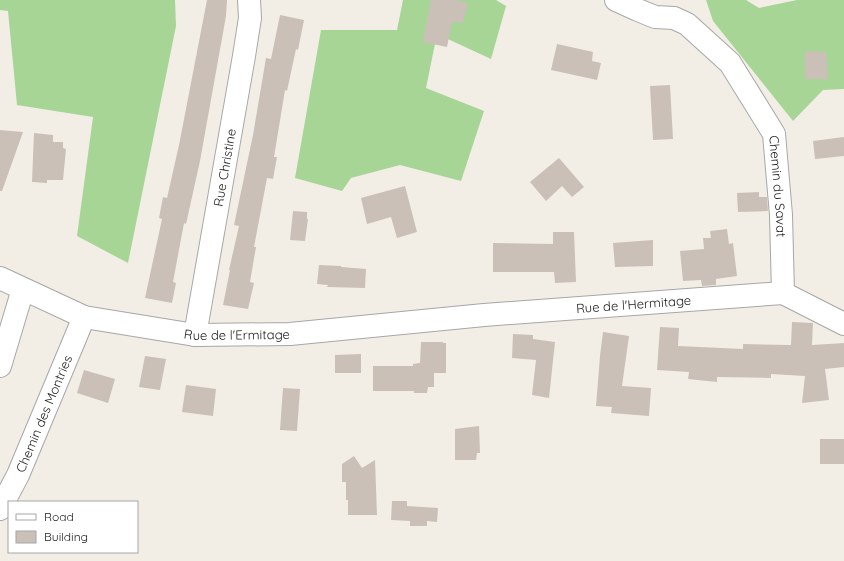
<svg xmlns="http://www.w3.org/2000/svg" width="844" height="561" font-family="Quicksand,sans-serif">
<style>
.forest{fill:#a7d596}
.building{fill:#cac0b8}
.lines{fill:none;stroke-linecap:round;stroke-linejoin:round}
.minor-casing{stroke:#a7a7a7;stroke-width:24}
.minor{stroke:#fff;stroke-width:22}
.labels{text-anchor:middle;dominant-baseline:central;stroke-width:4;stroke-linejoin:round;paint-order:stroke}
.street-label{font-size:13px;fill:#202020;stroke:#fff}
</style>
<rect width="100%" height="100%" fill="#f2eee6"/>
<g class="forest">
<path d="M0 0H175L176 26 128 263 77 236 93 117 17 105 8 11 0 10Z"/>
<path d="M403 0H496L506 6 491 59 437 34 426 88 484 111 461 181 400 165 351 178 342 191 295 178 321 30H397Z"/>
<path d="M706 0H746L759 8 797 0H844V89L823 90 793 121 713 21Z"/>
</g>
<g class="building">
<path d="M207 0H227L226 16 200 161 186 224 184 223 173 282 176 283 172 303 145 298 162 219 159 218 163 197 167 198 179 145Z"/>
<path d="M431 0H455L468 3 463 23 452 22 447 47 423 42Z"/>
<path d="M280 15 304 20 298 50 296 49 287 91 285 90 274 157H277L273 179 267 178 254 247H256L250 282 254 283 248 309 223 305 230 270H229L239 226 234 225 253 135 266 58 271 59Z"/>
<path d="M557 44 593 52 592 61 601 63 597 80 551 70Z"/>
<path d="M805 51 826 52 828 79H805Z"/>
<path d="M670 85 673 139 653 140 650 86Z"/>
<path d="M0 130 23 132 2 191H0Z"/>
<path d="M34 133 53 135V142H63V148L66 149 63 180H47V183L32 182Z"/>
<path d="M844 137V156L815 159 813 141Z"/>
<path d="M559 158 584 187 572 197 562 186 546 201 530 182Z"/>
<path d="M405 186 417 232 397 238 391 217 367 224 361 198Z"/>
<path d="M759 192V197H767L768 211 738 212 737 193Z"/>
<path d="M293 211 307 212V219H308L305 241 290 240Z"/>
<path d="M727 229 729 244 733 243 737 276 716 279V285L702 286 701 280 683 281 680 251 704 249 703 238H711L710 231Z"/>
<path d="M553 232H574L576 282 555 283 554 272H493V243L553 244Z"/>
<path d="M653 240V266L615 267 613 243Z"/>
<path d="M319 265 341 266V267L366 269 365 288 327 287 328 285 317 284Z"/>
<path d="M792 322 813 323 812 345 844 343V367L825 369 829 400 802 403 805 376 771 374V378L717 377V382L688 379 689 372 657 370 660 327 679 328 678 346 743 349V344L791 345Z"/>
<path d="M603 332 629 336 622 386 651 388 649 416 611 413 612 407 596 406 600 356Z"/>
<path d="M513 334 533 335V339L555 342 549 398 532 395 536 360 512 358Z"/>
<path d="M421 342H443V343H446V373H434V387H428L427 393H414V391H373V366H413V364L420 363Z"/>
<path d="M361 354V373H335V355Z"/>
<path d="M145 356 166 359 160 390 139 387Z"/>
<path d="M84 370 115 379 108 403 77 393Z"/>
<path d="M186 385 216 389 213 416 182 412Z"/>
<path d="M283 388 300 389 297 431 280 430Z"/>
<path d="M479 426 480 453H477L476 460H455V429Z"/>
<rect x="820" y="439" width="24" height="25"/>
<path d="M354 456 362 468 375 460 377 515H348V500H346V482H342V464Z"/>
<path d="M392 501H407V506L438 508 437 522 427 521V526H410V521L391 520Z"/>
</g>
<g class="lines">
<defs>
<g id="minor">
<path id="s1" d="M616 0 638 10 655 17 674 18 687 24 730 63 774 134 781 215 783 293"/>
<path id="s2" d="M0 278 84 317 195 335 290 334 484 315 783 293"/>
<path d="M783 293 844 324"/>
<path id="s3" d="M195 335 244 56 250 18 249 0"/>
<path d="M0 366 23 289"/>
<path id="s4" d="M0 509 18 475 84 317"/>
</g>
</defs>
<use href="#minor" class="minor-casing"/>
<use href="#minor" class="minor"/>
</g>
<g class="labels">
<g class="street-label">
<text stroke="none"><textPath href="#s3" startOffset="170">Rue Christine</textPath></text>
<text stroke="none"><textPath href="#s1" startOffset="270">Chemin du Savat</textPath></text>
<text stroke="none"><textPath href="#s2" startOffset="645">Rue de l'Hermitage</textPath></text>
<text stroke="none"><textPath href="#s2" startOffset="247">Rue de l'Ermitage</textPath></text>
<text stroke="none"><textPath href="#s4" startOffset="105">Chemin des Montries</textPath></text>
</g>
</g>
<rect x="8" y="501" width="130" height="52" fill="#ffffff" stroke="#a6a6a6"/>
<rect x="16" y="514" width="20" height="6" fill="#ffffff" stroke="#a6a6a6"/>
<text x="44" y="521" font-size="12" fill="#202020">Road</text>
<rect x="16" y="531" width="20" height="12" fill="#cac0b8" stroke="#a6a6a6"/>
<text x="44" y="541" font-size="12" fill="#202020">Building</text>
</svg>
